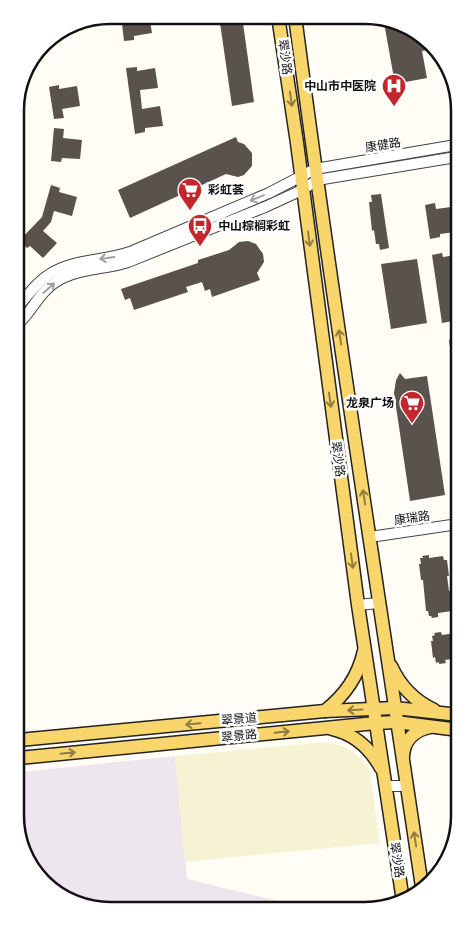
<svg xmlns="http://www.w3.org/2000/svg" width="475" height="926" font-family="'Source Serif 4','Noto Sans SC',serif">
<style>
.industrial{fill:#eee6ef}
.farmland{fill:#f6f3d4}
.building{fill:#5a524d}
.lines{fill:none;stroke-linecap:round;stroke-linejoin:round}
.minor-casing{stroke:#444;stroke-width:12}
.major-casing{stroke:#222;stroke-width:15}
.minor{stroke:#fff;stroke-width:10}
.major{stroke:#f9d66b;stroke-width:12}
.oneway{stroke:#917d42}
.oneway2{stroke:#a0a0a0}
.labels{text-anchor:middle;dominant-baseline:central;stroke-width:5;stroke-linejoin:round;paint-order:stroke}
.street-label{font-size:12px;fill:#111;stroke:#fff}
.poi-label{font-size:12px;font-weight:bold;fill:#111;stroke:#fff;text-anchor:end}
.rim{fill:none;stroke:#111;stroke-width:2.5}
</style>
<rect width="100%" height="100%" fill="#fffdf5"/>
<path class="industrial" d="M175 756 187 879 302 907 97 910 47 888 20 847V772Z"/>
<path class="farmland" d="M326 742 346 747 362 759 369 768 380 843 185 862 175 756Z"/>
<g class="building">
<path d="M121 15H149L152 33 134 36V40L124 41Z"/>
<path d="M219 16H242L254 102 232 106Z"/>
<path d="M383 17 428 38 435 49 422 51 427 78 395 84Z"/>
<path d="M137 67V71L155 68 158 88 140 90 141 99 142 109 160 106 163 126 145 128V132L135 134 126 68Z"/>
<path d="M59 85V89L77 86 80 106 62 109 64 118 54 119 49 87Z"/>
<path d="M54 128 64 129 63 138 82 140 80 159 62 158 61 162 51 161Z"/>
<path d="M236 137 238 142 244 144 252 153V166L244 175 238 177 226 174 130 218 118 190Z"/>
<path d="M51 185 60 188 59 192 77 197 72 216 54 211 51 222 43 231 57 243 43 258 30 246 27 248 19 241 42 217Z"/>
<path d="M381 194 389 248 380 250 379 244H376L374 230 372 231 369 202H372L371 195Z"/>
<path d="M435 203 436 209 451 207 455 232 440 234V237L430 239 425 205Z"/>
<path d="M248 241 256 244 263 254 264 262 257 273 260 280 212 297 210 289 205 291 202 282 186 287 188 292 134 310 130 298 125 300 121 289 198 263V260L229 250 239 242Z"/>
<path d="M442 253 443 257 456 255 457 309 451 310 453 321 442 323 432 255Z"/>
<path d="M417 259 427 323 391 329 381 264Z"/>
<path d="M457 339V368H453L449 340Z"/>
<path d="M400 373 405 379 427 376 445 495 410 501 394 393 396 380Z"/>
<path d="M429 555V558L443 556 444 560H447L449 576H447L449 591 452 590 454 607H451L452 611 438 613V617L432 618 431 616H429L428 611H426L423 580H421L419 564H421L420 558H423L422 556Z"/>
<path d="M441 632 442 635 455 633 456 638 459 637V658L445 660 446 663 439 664V662L436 663 435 657 433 658 431 641H433L432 636 435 635 434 633Z"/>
</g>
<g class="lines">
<defs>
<g id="minor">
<path d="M17 308C27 296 37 282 50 274 73 259 104 261 130 252L269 193 315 169 456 145"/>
<path d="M17 325C29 315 36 299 47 289 69 267 102 271 128 262L265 207 302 190 317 180 456 157"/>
<path d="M370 537 458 524"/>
<path d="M358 605 378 603"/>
<path d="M385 786H407"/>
</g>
<g id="major">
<path d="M278 16 297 143 358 605 403 901"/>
<path d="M295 16C333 307 379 597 422 887"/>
<path d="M391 666C400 686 415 701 434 710"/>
<path d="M325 711C345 695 358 677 364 651"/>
<path d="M332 729C354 734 370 748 381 768"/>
<path d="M19 740 325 711 395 708 459 715"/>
<path d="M403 756C404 740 415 730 430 727"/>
<path d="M19 758 376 723 396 722 459 730"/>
</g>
</defs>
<use href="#minor" class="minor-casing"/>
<use href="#major" class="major-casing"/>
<use href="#minor" class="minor"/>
<use href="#major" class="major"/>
</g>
<defs><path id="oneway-shaft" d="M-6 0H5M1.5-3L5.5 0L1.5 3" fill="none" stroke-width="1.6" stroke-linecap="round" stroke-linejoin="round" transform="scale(1.25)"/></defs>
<g class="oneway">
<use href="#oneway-shaft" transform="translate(291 99) rotate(82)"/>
<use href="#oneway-shaft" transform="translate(309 239) rotate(82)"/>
<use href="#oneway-shaft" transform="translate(340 337) rotate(-99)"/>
<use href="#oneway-shaft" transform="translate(330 400) rotate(82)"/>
<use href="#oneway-shaft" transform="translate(364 497) rotate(-99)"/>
<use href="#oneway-shaft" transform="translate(352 561) rotate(82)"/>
<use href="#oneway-shaft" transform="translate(355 710) rotate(177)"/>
<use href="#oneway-shaft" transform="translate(193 724) rotate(175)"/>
<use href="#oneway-shaft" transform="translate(282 732) rotate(-6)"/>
<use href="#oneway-shaft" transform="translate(68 753) rotate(-6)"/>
<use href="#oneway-shaft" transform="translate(415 839) rotate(-99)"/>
</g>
<g class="oneway2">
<use href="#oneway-shaft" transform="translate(257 198) rotate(157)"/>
<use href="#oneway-shaft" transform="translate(107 258) rotate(172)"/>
<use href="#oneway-shaft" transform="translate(49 288) rotate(-42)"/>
</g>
<defs>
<symbol id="hospital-pin" viewBox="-11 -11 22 30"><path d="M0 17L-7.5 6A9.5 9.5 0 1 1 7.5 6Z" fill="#c4262e" stroke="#fff"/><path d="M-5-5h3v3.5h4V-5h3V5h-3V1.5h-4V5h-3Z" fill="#fff"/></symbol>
<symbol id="supermarket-pin" viewBox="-11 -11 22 30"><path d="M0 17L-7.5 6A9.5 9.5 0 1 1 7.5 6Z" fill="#c4262e" stroke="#fff"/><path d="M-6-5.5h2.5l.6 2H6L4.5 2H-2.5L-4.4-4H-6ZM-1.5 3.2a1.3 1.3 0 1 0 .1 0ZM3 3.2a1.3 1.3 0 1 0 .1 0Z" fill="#fff"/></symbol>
<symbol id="bus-pin" viewBox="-11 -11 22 30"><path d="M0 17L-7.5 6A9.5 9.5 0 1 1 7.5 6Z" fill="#c4262e" stroke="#fff"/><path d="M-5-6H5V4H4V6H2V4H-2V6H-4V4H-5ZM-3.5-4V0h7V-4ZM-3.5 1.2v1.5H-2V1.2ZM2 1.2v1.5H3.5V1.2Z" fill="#fff"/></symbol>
</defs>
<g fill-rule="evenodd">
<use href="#hospital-pin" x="380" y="72" width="28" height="38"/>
<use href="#supermarket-pin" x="176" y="176" width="28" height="38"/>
<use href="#bus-pin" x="186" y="212" width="28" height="38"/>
<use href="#supermarket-pin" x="398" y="389" width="28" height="38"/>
</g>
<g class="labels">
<g class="street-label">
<text transform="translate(285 57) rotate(82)">翠沙路</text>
<text transform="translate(383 145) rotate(-9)">康健路</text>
<text transform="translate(338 459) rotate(82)">翠沙路</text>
<text transform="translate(412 518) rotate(-8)">康瑞路</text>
<text transform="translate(239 719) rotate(-5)">翠景道</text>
<text transform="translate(239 736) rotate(-6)">翠景路</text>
<text transform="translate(397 860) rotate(81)">翠沙路</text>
</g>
<g class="poi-label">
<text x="376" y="86">中山市中医院</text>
<text x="208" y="190" text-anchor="start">彩虹荟</text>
<text x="218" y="226" text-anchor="start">中山棕榈彩虹</text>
<text x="394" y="403">龙泉广场</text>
</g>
</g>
<path d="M0 0H475V926H0ZM110 24H365A86 86 0 0 1 451 110V816A86 86 0 0 1 365 902H110A86 86 0 0 1 24 816V110A86 86 0 0 1 110 24Z" fill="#fff" fill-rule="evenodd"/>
<path class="rim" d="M110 24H365A86 86 0 0 1 451 110V816A86 86 0 0 1 365 902H110A86 86 0 0 1 24 816V110A86 86 0 0 1 110 24Z"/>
</svg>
